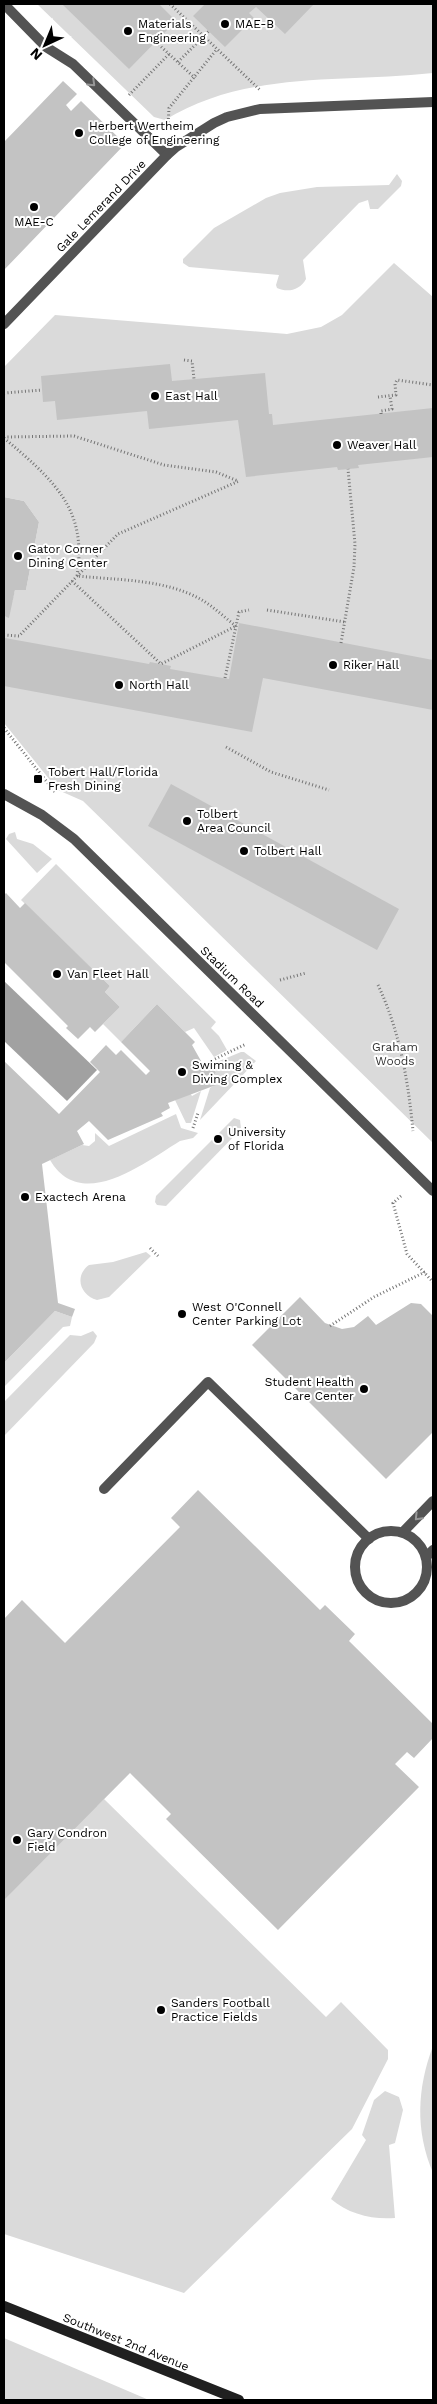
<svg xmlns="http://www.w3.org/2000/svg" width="437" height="2404" font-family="'Work Sans',sans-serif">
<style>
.green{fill:#dadada}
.water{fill:#a1a1a1}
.building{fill:#c3c3c3}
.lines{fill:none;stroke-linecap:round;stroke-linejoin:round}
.path{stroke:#757575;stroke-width:3;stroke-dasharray:1 2.5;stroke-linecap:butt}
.service{stroke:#535353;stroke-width:10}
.minor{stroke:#535353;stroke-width:10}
.secondary{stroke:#202020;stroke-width:10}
.oneway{stroke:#989898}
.poi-dot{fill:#000;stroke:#fff;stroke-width:2}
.labels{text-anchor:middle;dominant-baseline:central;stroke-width:4;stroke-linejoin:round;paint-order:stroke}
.poi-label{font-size:12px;fill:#000;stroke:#fff;text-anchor:start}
.street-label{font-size:12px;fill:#000;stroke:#fff}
.park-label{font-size:12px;fill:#313131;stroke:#fff}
</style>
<rect width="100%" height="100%" fill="#fff"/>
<g class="green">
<path d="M37 4H433V73C343 83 246 70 165 120L154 117Z"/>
<path d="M397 174 402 181 401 186 378 209H370L368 200 359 203 303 260 306 279C300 290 288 293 277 288L276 285 279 275 189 267 183 263V259L214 228 266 198 280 193 317 187 389 185Z"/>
<path d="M394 263 433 297V1143L83 801 58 790 4 723V616L8 617 15 590H26L39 522 24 501 4 497V367L55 315 287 334 321 327 342 315Z"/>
<path d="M15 832 17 839 33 844 52 859 37 873 6 839 9 834Z"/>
<path d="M56 864 216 1022 211 1028 219 1036 227 1050 214 1057 194 1028 185 1032 157 1004 121 1042 103 1024 120 1007 105 992 110 986 21 900Z"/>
<path d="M241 1052H244L256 1061 200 1120 210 1088 216 1084 213 1075 216 1073 212 1064Z"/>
<path d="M201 1091 191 1123H186L175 1100 190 1093 192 1096Z"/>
<path d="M176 1114 181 1128 198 1133 193 1138 180 1141C144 1163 81 1213 50 1160L82 1145 89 1146 95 1141V1133L109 1146Z"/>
<path d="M234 1118 240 1120 241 1129 166 1206 157 1205 155 1202 156 1196Z"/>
<path d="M146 1252 151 1256 109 1297 97 1300C80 1295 74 1276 89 1265L113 1262Z"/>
<path d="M55 1311 72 1317 70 1326 63 1327 4 1387V1363Z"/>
<path d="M93 1331 97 1336 94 1343 4 1436V1402L70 1335 81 1336Z"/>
<path d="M4 1714 97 1806 104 1799 326 2017 341 2002 388 2050V2059L352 2129 184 2293 4 2234Z"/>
<path d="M433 2046V2173C415 2131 417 2088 433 2046Z"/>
<path d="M385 2091 399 2097 403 2110 395 2143 389 2145 395 2218C373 2220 348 2214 331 2199L366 2140 362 2135 374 2100Z"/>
<path d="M4 2338 149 2400H4Z"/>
</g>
<path class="water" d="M4 981 97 1070 67 1101 4 1041Z"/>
<g class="building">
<path d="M62 4H159L176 21 129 69Z"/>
<path d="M205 4H314L285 34 256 7 249 13 254 18 225 47 193 16Z"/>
<path d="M63 81 77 94 66 105 71 111 81 101 125 144 4 270V142Z"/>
<path d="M170 364 172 381 265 373 269 414H272L273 425 433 408V457L358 465 359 468 338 470 337 467 246 477 238 420 149 429 147 411 57 420 55 401 43 402 41 376Z"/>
<path d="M4 497 24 501 39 522 26 590H15L9 618 4 616Z"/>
<path d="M239 623 433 660V710L263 678 252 732 4 686 5 638 149 664 150 662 171 666 170 669 229 679Z"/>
<path d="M171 784 399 909 377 950 148 826Z"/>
<path d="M6 893 20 908 25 903 110 986 105 992 120 1007 95 1032 90 1027 78 1039 66 1028 68 1026 4 962V895Z"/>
<path d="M157 1004 195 1042 192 1045 205 1068 212 1064 216 1073 213 1075 216 1085 168 1103 170 1108 161 1113 163 1116 108 1140 89 1121 77 1131 84 1144 42 1164 58 1303 75 1309 72 1317 55 1311 4 1363V1061L59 1114 100 1072 90 1062 106 1045 116 1055 121 1050 146 1075 150 1071 121 1042Z"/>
<path d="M300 1297 325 1323 342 1329 354 1327 368 1316 376 1325 411 1303 421 1304 433 1316V1432L386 1479 252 1345Z"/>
<path d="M198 1490 320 1610 325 1605 355 1634 349 1641 433 1724V1738L414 1758 407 1752 395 1764 419 1787 278 1930 166 1819 171 1814 130 1773 4 1900V1619L22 1600 65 1643 180 1527 171 1518Z"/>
</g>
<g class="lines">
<g class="path">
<path d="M170 4 260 90"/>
<path d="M156 42 195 78"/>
<path d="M178 62 209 31"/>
<path d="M129 95 169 54"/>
<path d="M168 126 169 108 217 49"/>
<path d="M184 360 192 361 194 379"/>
<path d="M4 393 42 390"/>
<path d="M378 397 396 395 395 384 397 380 433 385"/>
<path d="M381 414V411L392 409 390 396"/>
<path d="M4 437 74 436 164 465 216 472 238 481"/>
<path d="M4 438C52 479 88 508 77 576 117 580 166 579 202 600 214 607 225 618 236 626"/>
<path d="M72 581 161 664 236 626"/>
<path d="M267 610 345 622"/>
<path d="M4 635 19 636 118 534 239 481"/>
<path d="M341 643 354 567 355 544 348 469"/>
<path d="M225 678 239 612 249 610"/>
<path d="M4 728 55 792"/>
<path d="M226 747 271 772 329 790"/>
<path d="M280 980 306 973"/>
<path d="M378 985C400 1032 408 1080 413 1131"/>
<path d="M215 1059 246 1044"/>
<path d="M193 1128 198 1113"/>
<path d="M401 1196 393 1203 407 1254 433 1282"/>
<path d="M150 1248 158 1256"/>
<path d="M330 1326 374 1297 425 1272"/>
</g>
<g class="service">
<path d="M4 4 46 47 73 64 167 155"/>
<path d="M104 1489 208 1382 369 1539"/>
<circle cx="391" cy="1567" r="36"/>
<path d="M403 1532 433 1501"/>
<path d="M426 1557 433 1550"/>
</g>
<g class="minor">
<path d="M4 324 167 155 176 147 214 123 227 117 260 109 433 102"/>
<path d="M4 794 42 815 74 839 433 1191"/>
</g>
<path class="secondary" d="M4 2306 239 2400"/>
</g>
<defs><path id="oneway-chevron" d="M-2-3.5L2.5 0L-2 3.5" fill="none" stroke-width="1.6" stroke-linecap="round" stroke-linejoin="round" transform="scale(1.25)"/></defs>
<g class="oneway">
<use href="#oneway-chevron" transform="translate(92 83) rotate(44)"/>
<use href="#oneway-chevron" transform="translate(418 1517) rotate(134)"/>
</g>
<g class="poi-dot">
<circle cx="225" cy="24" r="5"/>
<circle cx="128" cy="31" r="5"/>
<circle cx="79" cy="133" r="5"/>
<circle cx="34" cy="207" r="5"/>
<circle cx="155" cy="396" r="5"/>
<circle cx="337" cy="445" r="5"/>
<circle cx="18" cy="556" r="5"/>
<circle cx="333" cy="665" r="5"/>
<circle cx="119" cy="685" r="5"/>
<rect x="33" y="774" width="10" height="10" rx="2.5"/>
<circle cx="187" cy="821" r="5"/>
<circle cx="244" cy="851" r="5"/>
<circle cx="57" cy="974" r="5"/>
<circle cx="182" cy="1072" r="5"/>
<circle cx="218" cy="1139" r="5"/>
<circle cx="25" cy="1197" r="5"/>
<circle cx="182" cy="1314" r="5"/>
<circle cx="364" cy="1389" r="5"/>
<circle cx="17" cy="1840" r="5"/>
<circle cx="161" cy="2010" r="5"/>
</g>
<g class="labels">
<g class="poi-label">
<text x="138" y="24">Materials<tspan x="138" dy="14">Engineering</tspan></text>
<text x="235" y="24">MAE-B</text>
<text x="89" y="126">Herbert Wertheim<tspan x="89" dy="14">College of Engineering</tspan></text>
<text x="34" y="222" text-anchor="middle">MAE-C</text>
<text x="165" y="396">East Hall</text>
<text x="347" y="445">Weaver Hall</text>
<text x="28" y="549">Gator Corner<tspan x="28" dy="14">Dining Center</tspan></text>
<text x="343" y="665">Riker Hall</text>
<text x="129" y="685">North Hall</text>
<text x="48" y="772">Tobert Hall/Florida<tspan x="48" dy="14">Fresh Dining</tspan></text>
<text x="197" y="814">Tolbert<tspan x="197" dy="14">Area Council</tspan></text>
<text x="254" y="851">Tolbert Hall</text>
<text x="67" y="974">Van Fleet Hall</text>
<text x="192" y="1065">Swiming &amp;<tspan x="192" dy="14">Diving Complex</tspan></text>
<text x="228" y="1132">University<tspan x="228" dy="14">of Florida</tspan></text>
<text x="35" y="1197">Exactech Arena</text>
<text x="192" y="1307">West O'Connell<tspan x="192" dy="14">Center Parking Lot</tspan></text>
<text x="354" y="1382" text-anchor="end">Student Health<tspan x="354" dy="14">Care Center</tspan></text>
<text x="27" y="1833">Gary Condron<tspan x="27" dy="14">Field</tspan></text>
<text x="171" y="2003">Sanders Football<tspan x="171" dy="14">Practice Fields</tspan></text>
</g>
<g class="street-label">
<text transform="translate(101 206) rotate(-46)">Gale Lemerand Drive</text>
<text transform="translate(232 977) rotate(44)">Stadium Road</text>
<text transform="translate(126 2342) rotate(22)">Southwest 2nd Avenue</text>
</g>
<g class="park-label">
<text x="395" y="1047">Graham<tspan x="395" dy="14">Woods</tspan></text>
</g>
</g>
<rect width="437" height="2404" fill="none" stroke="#000000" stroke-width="10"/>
<g transform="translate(45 45) rotate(224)" stroke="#ffffff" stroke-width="4" paint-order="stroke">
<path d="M0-4L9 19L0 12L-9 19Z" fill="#000000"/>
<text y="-8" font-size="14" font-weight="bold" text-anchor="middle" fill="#000000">N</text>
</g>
</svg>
